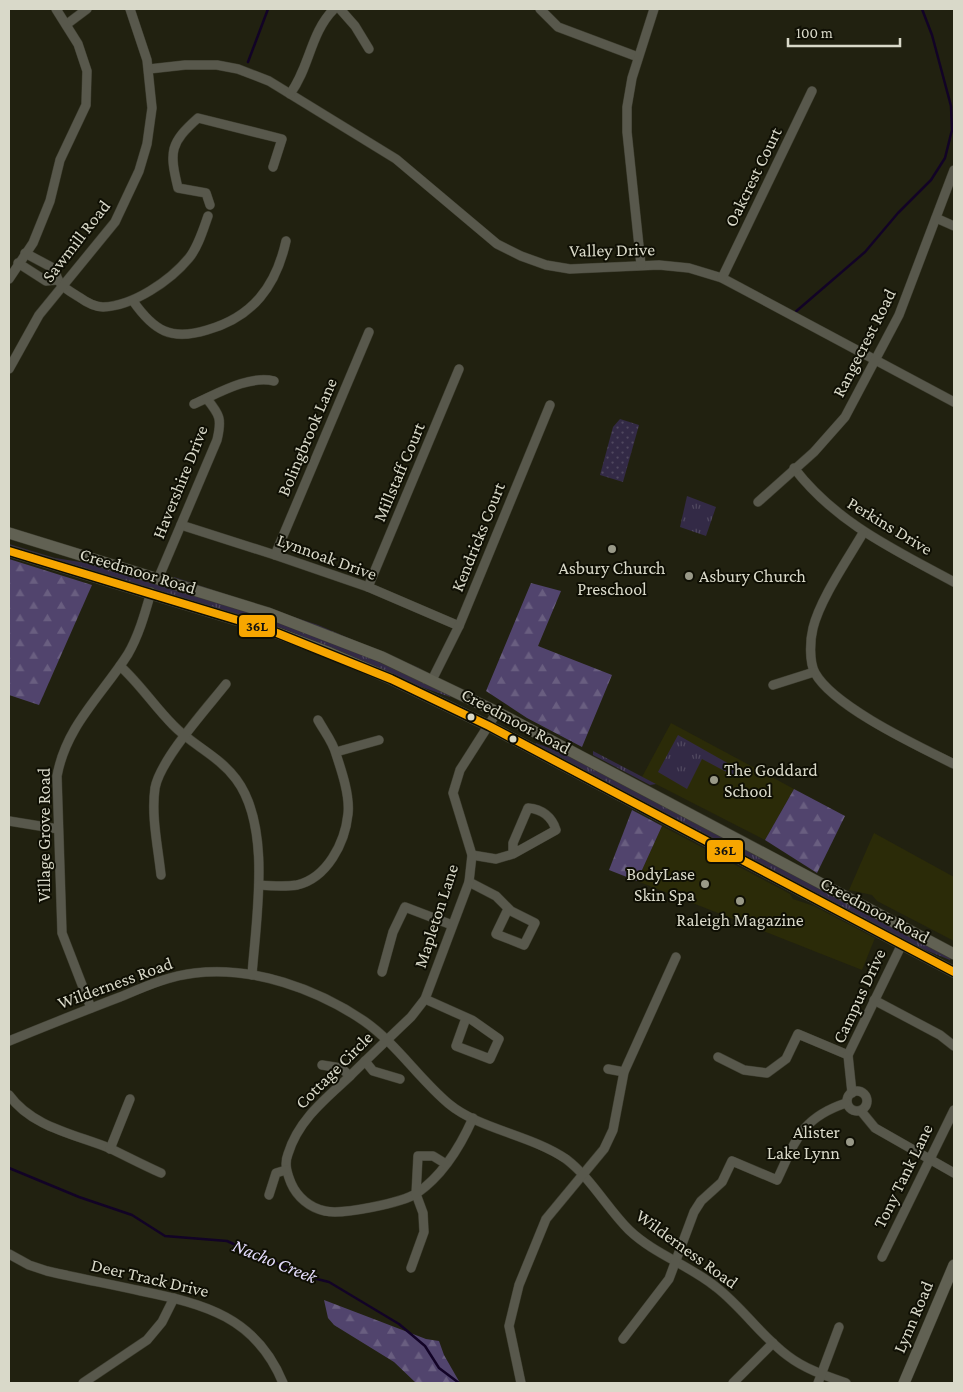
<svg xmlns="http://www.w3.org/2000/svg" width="963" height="1392" font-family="'Crimson Pro',serif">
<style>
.built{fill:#2b2b08}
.grass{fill:url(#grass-tufts)}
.forest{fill:url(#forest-firs)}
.garden{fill:url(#garden-dots)}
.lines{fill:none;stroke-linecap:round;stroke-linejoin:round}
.stream{stroke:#120326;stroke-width:2.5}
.minor-casing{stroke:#3d3d2f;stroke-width:10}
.major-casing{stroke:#3d3d2f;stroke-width:12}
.minor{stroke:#58584c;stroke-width:9}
.major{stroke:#616153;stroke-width:11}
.bus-1-casing{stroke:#0f0f04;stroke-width:11}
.bus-1{stroke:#f7a600;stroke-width:8}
.poi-dot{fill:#998;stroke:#0f0f04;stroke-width:2}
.bus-dot{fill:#d9d9c9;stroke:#0f0f04;stroke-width:2}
.labels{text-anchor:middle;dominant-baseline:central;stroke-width:4;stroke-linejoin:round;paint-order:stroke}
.street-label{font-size:18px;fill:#d9d9c9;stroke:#0f0f04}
.poi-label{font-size:18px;fill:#d9d9c9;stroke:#0f0f04}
.water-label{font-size:19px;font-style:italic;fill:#e5ddfe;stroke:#0f0f04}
.line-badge{stroke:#0f0f04;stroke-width:2}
.pale-badge-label{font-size:14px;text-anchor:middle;font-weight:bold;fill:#111}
</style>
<defs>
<pattern id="grass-tufts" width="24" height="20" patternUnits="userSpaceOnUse" patternTransform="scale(1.25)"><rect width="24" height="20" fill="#332a46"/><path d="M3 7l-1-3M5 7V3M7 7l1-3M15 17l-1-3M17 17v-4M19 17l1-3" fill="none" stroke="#50485f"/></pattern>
<pattern id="forest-firs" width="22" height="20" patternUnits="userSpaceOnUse" patternTransform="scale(1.25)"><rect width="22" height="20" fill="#51446d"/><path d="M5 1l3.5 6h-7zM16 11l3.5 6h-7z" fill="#695e80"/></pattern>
<pattern id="garden-dots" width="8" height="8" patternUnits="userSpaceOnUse" patternTransform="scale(1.25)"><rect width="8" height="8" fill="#332a46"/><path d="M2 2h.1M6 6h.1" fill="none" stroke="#50485f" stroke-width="1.8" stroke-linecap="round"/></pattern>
</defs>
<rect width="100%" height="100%" fill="#212110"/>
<g class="built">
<path d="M671 723 794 789 765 840 642 777Z"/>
<path d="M662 826 783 890 790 894 793 899 814 906 875 938 862 970 637 881Z"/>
<path d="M874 833 954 877V941L877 901 872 895 849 890Z"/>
</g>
<g class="grass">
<path d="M687 496 716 507 706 536 680 527Z"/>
<path d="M9 544 55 558 99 565 252 613 357 652 451 695 450 697 416 685 345 653 284 629 9 546Z"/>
<path d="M174 577 318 625 424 670 174 579Z"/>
<path d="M678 735 738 769 734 776 702 759 687 789 658 772Z"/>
<path d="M536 743 567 755 952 957 950 960 913 945 535 745Z"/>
<path d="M593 751 656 784 650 785 593 755Z"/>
</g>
<g class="forest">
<path d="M9 559 92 585 39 705 9 695Z"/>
<path d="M531 583 561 591 538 646 612 675 582 747 527 718 486 691Z"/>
<path d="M794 789 845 816 817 873 765 840Z"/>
<path d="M632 810 662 826 637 881 609 870Z"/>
<path d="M324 1300 426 1339 439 1341 444 1355 460 1383H416L394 1362 334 1325 328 1318Z"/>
</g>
<path class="garden" d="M620 419 639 425 623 482 600 475 613 427Z"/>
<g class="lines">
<g class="stream">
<path d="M248 62 268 9"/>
<path d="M793 314 865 252 898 213 931 180 945 158 952 130 951 106 932 35 922 9"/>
<path d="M9 1168 79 1197 132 1215 165 1236 227 1241 305 1276 329 1282 399 1324 425 1346 439 1368 459 1383"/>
</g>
<defs>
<g id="minor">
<path d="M340 9 355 26 369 49"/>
<path d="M540 9 558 27 638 57"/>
<path d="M67 24 87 9"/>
<path d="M149 69 185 65H217L238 69 269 81 396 159 497 244 521 256 546 265 570 269 659 265 689 268 722 278 954 402"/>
<path d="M290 94C310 67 310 33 334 9"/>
<path d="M210 205 206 193 178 188C169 151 170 143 198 118L282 139 273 167"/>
<path d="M936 218 954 226"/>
<path d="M25 253 55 269C57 285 66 289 79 297 86 302 94 307 103 307 133 306 170 281 189 258 198 247 203 230 208 216"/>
<path d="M18 263 46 281 57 280"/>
<path d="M641 265 627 132V107L632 78 654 9"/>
<path d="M722 278 812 91"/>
<path d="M9 279 33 243 50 201 60 160 86 105 87 71 78 44 56 9"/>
<path d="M133 301C154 331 171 341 207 330 253 317 276 286 286 241"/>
<path d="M9 369 39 315 115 222 139 171 147 144 152 108 147 60 130 9"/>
<path d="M194 404C217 394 248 375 274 381"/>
<path d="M794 468C836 523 895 550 954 582"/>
<path d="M758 502 814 452 845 417 899 315 954 170"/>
<path d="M181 525 275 555 368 587 459 626"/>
<path d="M863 533C848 559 820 599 813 628 810 640 809 662 815 673 834 707 918 746 954 764"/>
<path d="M275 555 369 332"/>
<path d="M158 579 217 440C222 419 220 415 207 399"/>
<path d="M368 587 459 369"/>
<path d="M120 666C140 684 154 706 173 725 192 745 219 756 236 779 272 827 256 918 252 975"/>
<path d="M432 680 459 626 550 405"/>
<path d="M773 685 814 672"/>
<path d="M336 752 379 740"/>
<path d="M9 821 58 829"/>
<path d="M472 855 496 859 513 854 556 830C552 817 542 809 528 808L513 843V854"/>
<path d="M161 875C158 847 151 816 155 788 160 760 207 708 226 684"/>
<path d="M469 882 496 896 511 911 535 923 524 945 496 934 508 909"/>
<path d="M259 885C271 886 285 887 297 885 327 878 345 843 348 814 350 796 342 772 336 754 333 742 324 731 318 720"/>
<path d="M382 972 393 932 405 907 452 925"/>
<path d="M425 999 472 1020 499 1039 490 1059 456 1046 466 1018"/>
<path d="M874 1000 940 1035 954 1046"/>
<path d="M91 1008 62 933 57 776C66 726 102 695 128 654 139 635 145 613 151 592"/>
<path d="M9 1041C46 1026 83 1011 120 997 144 987 168 976 195 973 253 966 317 989 364 1021 397 1044 419 1079 449 1104 479 1129 531 1135 566 1159 591 1178 607 1208 629 1230 654 1254 689 1265 716 1287 742 1307 761 1336 788 1356 805 1369 826 1376 846 1383"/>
<path d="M718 1057 744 1070 767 1073 786 1059 798 1034 848 1055"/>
<path d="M365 1061 373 1071 400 1079"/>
<path d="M322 1065 341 1068 350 1076"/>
<path d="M608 1069 624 1072"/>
<circle cx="857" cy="1101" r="10"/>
<path d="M852 1093 848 1055 902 944"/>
<path d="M9 1095C32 1127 74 1134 109 1148 126 1156 143 1165 161 1173"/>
<path d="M861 1111 875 1128 954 1173"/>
<path d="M473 1118C461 1145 442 1176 417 1193 402 1203 342 1215 325 1211 310 1208 297 1197 291 1183 287 1173 284 1164 288 1154 298 1121 324 1100 348 1078 369 1057 390 1037 411 1017L425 999 469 882 472 855 453 793 460 770 497 712"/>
<path d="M110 1149 130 1099"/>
<path d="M269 1195 276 1173 286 1170"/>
<path d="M9 1254 29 1265 47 1271C78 1278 109 1284 141 1291 205 1304 256 1317 283 1383"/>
<path d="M882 1257 954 1110"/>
<path d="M411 1268 424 1232 423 1213 416 1194 418 1156H433L446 1164"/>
<path d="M623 1339 669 1279 694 1212 701 1201 722 1182 732 1161 777 1180C796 1140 801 1118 846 1103"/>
<path d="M83 1383 147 1340 162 1322 174 1298"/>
<path d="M521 1383 509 1326 519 1285 546 1219 604 1149 613 1130 624 1072 676 957"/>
<path d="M733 1383 773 1343"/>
<path d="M818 1383 839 1327"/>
</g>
<g id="major">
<path d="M9 533 268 613 382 657 497 712 954 954"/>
<path d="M9 551 267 629 330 653 391 679 489 726 954 972"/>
<path d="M904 1383 954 1265"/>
</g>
</defs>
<use href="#minor" class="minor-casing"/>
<use href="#major" class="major-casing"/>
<use href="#minor" class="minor"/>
<use href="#major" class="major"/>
<defs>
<path id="bus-1" d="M9 551 267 629 391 679 489 726 954 972"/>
</defs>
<use href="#bus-1" class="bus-1-casing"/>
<use href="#bus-1" class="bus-1"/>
</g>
<g class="poi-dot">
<circle cx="612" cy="549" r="5"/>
<circle cx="689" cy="576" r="5"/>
<circle cx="714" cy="780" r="5"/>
<circle cx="705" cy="884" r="5"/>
<circle cx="740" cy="901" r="5"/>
<circle cx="850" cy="1142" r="5"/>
</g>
<g class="bus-dot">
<circle cx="471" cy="717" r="4.5"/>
<circle cx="513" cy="739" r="4.5"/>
</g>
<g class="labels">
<g class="street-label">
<text transform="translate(753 177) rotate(-64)">Oakcrest Court</text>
<text transform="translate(76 241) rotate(-52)">Sawmill Road</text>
<text transform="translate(612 250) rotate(-1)">Valley Drive</text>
<text transform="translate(864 343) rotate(-63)">Rangecrest Road</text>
<text transform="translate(307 437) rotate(-67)">Bolingbrook Lane</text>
<text transform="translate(399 472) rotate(-67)">Millstaff Court</text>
<text transform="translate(180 482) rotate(-68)">Havershire Drive</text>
<text transform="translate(890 526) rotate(31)">Perkins Drive</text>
<text transform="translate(478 537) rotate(-68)">Kendricks Court</text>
<text transform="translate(327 557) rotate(20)">Lynnoak Drive</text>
<text transform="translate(138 571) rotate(17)">Creedmoor Road</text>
<text transform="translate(516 721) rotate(28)">Creedmoor Road</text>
<text transform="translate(44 835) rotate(-90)">Village Grove Road</text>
<text transform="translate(875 910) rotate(28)">Creedmoor Road</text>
<text transform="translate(436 916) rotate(-72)">Mapleton Lane</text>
<text transform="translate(115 983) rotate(-20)">Wilderness Road</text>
<text transform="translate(859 996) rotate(-65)">Campus Drive</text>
<text transform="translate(334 1070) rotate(-45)">Cottage Circle</text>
<text transform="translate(903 1176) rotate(-64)">Tony Tank Lane</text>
<text transform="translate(687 1249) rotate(36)">Wilderness Road</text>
<text transform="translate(150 1278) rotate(13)">Deer Track Drive</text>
<text transform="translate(913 1317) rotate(-67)">Lynn Road</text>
</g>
<g class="poi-label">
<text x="612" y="568">Asbury Church<tspan x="612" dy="21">Preschool</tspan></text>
<text x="699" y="576" text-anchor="start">Asbury Church</text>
<text x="724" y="770" text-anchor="start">The Goddard<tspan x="724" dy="21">School</tspan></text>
<text x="695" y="874" text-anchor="end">BodyLase<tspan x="695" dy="21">Skin Spa</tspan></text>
<text x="740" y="920">Raleigh Magazine</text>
<text x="840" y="1132" text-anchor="end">Alister<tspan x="840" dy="21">Lake Lynn</tspan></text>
</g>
<g class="water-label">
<text transform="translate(275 1261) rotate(22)">Nacho Creek</text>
</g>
</g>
<g class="line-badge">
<rect x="238" y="614" width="38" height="24" rx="5" fill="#f7a600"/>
<rect x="706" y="839" width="38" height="24" rx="5" fill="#f7a600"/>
</g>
<g class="pale-badge-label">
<text x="257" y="631">36L</text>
<text x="725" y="855">36L</text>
</g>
<rect width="963" height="1392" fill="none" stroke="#d9d9c9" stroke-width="20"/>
<path d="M788 38v8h112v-8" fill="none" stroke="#d9d9c9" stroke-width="2.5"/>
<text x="796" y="38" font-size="15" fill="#d9d9c9" stroke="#0f0f04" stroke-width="4" paint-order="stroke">100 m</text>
</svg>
